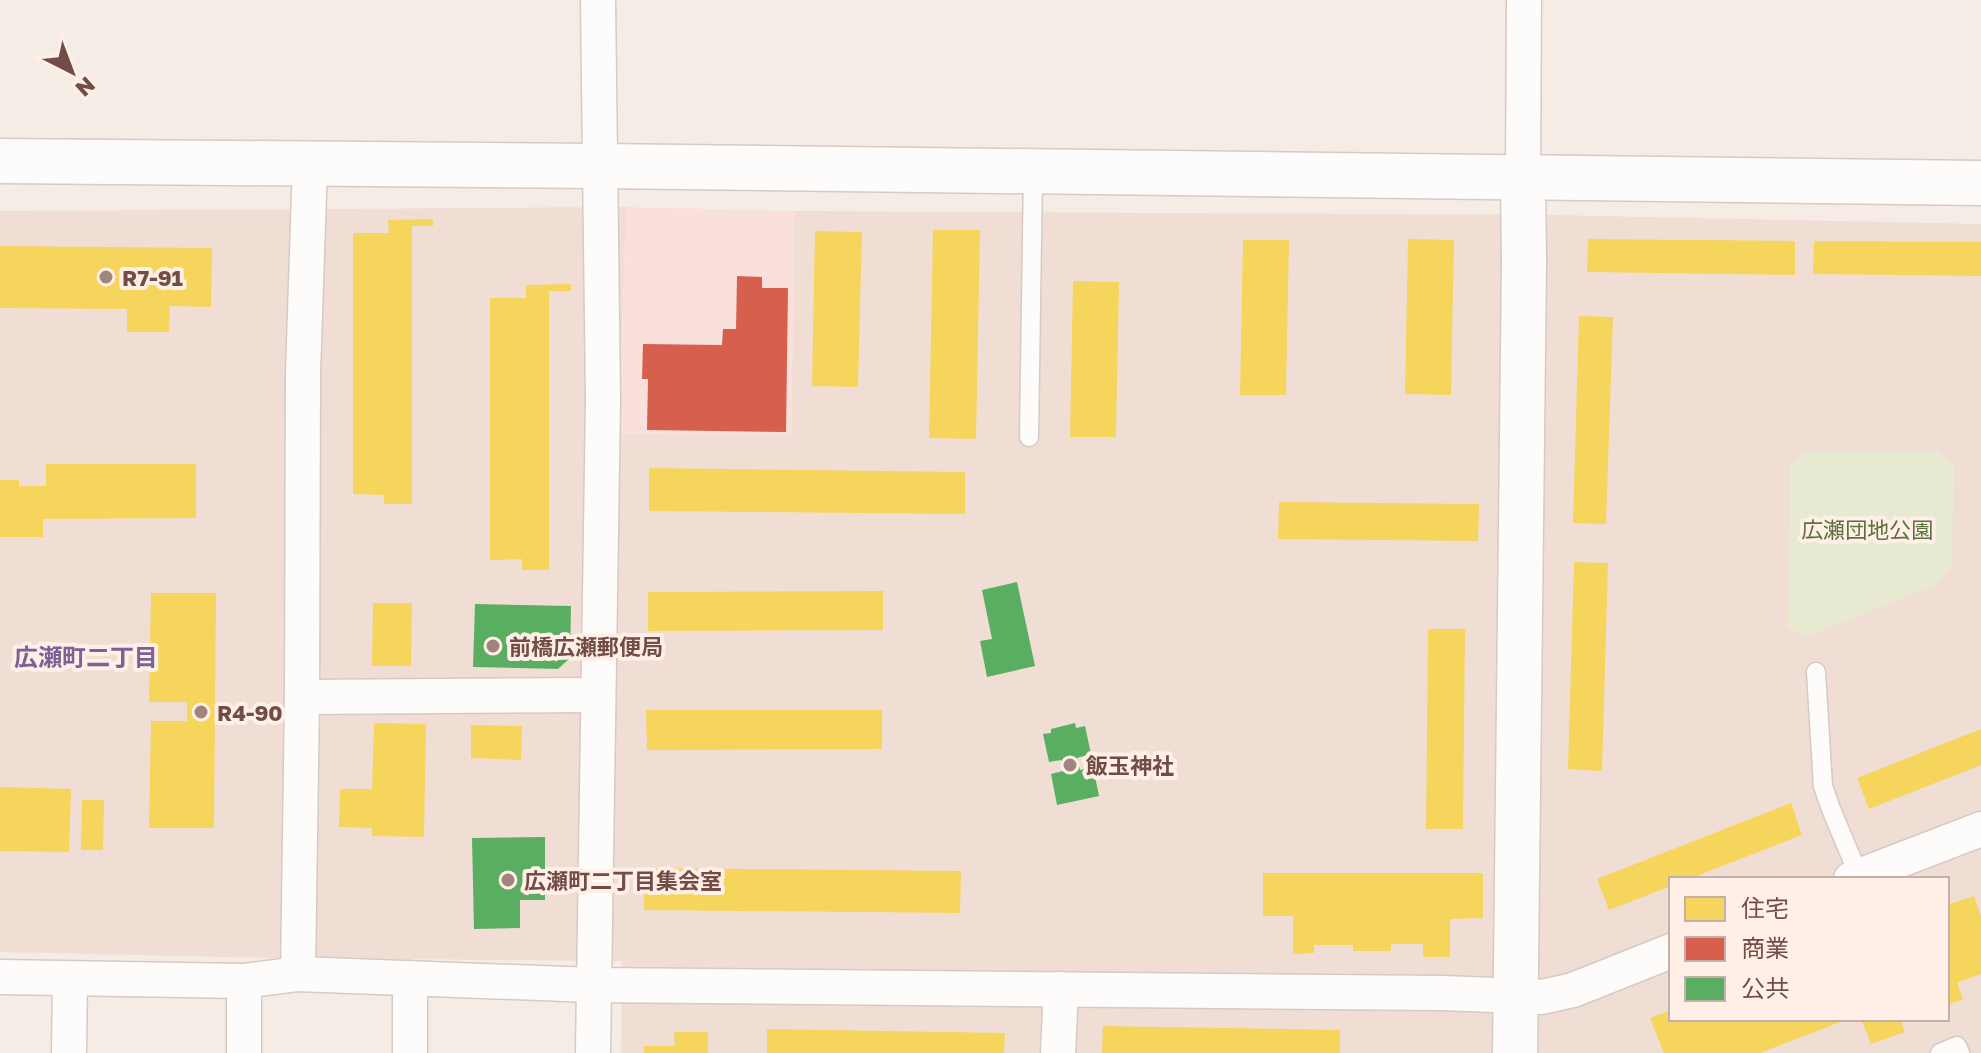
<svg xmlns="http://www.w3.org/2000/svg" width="1981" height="1053" font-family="'Golos Text','Noto Sans JP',sans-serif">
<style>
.residential{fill:#f0ded5;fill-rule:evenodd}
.commercial{fill:#f9e0dc}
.green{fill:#e7ead1}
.homes{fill:#f6d55c}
.shops{fill:#d6604d}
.public{fill:#5aae61}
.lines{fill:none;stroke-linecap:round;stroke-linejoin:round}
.service-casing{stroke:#d7c9c4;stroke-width:21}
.minor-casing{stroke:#d7c9c4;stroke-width:37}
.tertiary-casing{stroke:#d7c9c4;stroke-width:47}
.service{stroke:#fefcfb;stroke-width:18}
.minor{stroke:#fefcfb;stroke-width:34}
.tertiary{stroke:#fefcfb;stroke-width:44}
.poi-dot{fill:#a0857f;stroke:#ffefe6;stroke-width:3}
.labels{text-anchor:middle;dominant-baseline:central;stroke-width:8;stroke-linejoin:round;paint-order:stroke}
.poi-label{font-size:22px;font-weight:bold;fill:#724d48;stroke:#ffefe6;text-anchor:start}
.park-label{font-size:22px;fill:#5a733d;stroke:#ffefe6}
.neighbourhood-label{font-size:24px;font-weight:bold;fill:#796396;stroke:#ffefe6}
</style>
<rect width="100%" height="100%" fill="#f6ece6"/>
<path class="residential" d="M626 207 619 434 791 435 795 211 1551 215 1981 224V1053H621L622 961 270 958 0 952V211ZM1671 879H1947V1019H1671Z"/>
<path class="commercial" d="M626 207 795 211 791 435 619 434Z"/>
<path class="green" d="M1803 451 1938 452 1954 465 1952 565 1936 585 1806 637 1788 626 1790 467Z"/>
<g class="homes">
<path d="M433 219V226H412V504H384V495L353 494V233H389L388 220Z"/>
<path d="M933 230H980L976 439 929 438Z"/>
<path d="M815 231 862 232 858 387 812 386Z"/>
<path d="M1408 239 1454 240 1451 395 1405 394Z"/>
<path d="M1588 239 1795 241V275L1587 272Z"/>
<path d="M1243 240H1289L1286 395H1240Z"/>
<path d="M1814 241 1981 242V276L1813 274Z"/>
<path d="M0 246 212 248 211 307 170 306 169 332H127V309L0 308Z"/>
<path d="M1073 281 1119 282 1116 437H1070Z"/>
<path d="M571 284V291H549V570H522V559L490 560V298H526V285Z"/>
<path d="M1579 316 1613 317 1606 524 1573 523Z"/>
<path d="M46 464H196V518L43 519V537H0V480H19V486H46Z"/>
<path d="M649 468 965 472V514L649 511Z"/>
<path d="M1279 502 1479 504 1478 541 1278 539Z"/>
<path d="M1574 562 1608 563 1602 771 1568 769Z"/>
<path d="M883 591V630L648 631V592Z"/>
<path d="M151 593H216L214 828H149L151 721H187V702H149Z"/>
<path d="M373 603H412L411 666H372Z"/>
<path d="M1428 629H1465L1463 829H1426Z"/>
<path d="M646 710H882V749L647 750Z"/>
<path d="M374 723 426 724 424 837 372 836V828L339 827 340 789H372Z"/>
<path d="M471 725 522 726 521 760 471 758Z"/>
<path d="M1981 729V765L1869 809 1857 778Z"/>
<path d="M0 787 71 789 69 852 0 851Z"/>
<path d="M82 800H104L103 850H81Z"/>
<path d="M1791 803 1802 835 1689 879H1671V886L1609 910 1597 879Z"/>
<path d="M645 868 961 871 960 913 644 910Z"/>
<path d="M1263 873H1483V918L1450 919V957H1423V944H1391V951H1353V945H1314V953L1293 954V916H1263Z"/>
<path d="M1974 896 1981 916V974L1957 983 1963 999 1947 1005V905Z"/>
<path d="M1671 1010V1019H1848L1760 1053H1664L1650 1018Z"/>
<path d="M1861 1019H1900L1905 1032 1871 1044Z"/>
<path d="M1103 1026 1340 1030V1053H1102Z"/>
<path d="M767 1029 1005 1033 1004 1053H767Z"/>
<path d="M674 1032H708V1053H644V1046H675Z"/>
</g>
<path class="shops" d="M737 276 762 277V288H788L786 432 647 430 648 379H642L643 344 722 345 723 329H736Z"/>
<g class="public">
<path d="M1017 582 1035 666 987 677 980 641 992 639 982 590Z"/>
<path d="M475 604 571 606 570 658 558 669 473 667Z"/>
<path d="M1075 723 1076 728 1085 726 1091 754 1077 758 1080 770 1093 767 1099 796 1057 805 1051 774 1063 771 1061 760 1049 762 1043 734 1051 733V729Z"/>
<path d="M545 837V900H520V928L474 929 472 838Z"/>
</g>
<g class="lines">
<defs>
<g id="service">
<path d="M1029 437 1033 172"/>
<path d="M1816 672 1823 786 1831 809 1859 876"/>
<path d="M1940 1053 1957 1046 1960 1053"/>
</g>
<g id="minor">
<path d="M1523 178 1524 0"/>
<path d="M302 697 598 695"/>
<path d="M1851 879 1981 829"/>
<path d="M298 974 302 697 303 373 310 164"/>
<path d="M0 977 244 981 298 974 593 985 1442 993 1542 997 1573 990 1671 951"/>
<path d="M69 1053 70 979"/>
<path d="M244 1053V981"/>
<path d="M410 1053V978"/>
<path d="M593 1053 603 399 598 0"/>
<path d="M1058 1053 1061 989"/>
</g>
<g id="tertiary">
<path d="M0 161 601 166 1981 183"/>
<path d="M1515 1053 1524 262 1523 178"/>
</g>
</defs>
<use href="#service" class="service-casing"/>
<use href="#minor" class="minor-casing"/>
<use href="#tertiary" class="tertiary-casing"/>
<use href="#service" class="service"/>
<use href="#minor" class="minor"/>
<use href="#tertiary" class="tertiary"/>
</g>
<g class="poi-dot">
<circle cx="106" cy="277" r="8"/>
<circle cx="493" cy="646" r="8"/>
<circle cx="201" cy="712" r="8"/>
<circle cx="1070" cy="765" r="8"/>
<circle cx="508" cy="880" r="8"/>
</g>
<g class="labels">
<g class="poi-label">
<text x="122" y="277">R7-91</text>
<text x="509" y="646">前橋広瀬郵便局</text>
<text x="217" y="712">R4-90</text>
<text x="1086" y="765">飯玉神社</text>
<text x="524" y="880">広瀬町二丁目集会室</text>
</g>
<g class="park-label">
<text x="1867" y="529">広瀬団地公園</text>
</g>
<g class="neighbourhood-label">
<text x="86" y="656">広瀬町二丁目</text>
</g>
</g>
<rect x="1669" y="877" width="280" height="144" fill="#ffefe6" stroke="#c7aea7" stroke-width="2"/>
<rect x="1685" y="897" width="40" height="24" fill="#f6d55c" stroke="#c7aea7" stroke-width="2"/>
<text x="1741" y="917" font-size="24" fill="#724d48">住宅</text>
<rect x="1685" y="937" width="40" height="24" fill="#d6604d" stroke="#c7aea7" stroke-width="2"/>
<text x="1741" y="957" font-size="24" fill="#724d48">商業</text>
<rect x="1685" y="977" width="40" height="24" fill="#5aae61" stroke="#c7aea7" stroke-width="2"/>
<text x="1741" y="997" font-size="24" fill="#724d48">公共</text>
<g transform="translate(72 72) rotate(138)" stroke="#ffefe6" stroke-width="6" paint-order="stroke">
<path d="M0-6L14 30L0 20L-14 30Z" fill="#724d48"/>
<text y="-12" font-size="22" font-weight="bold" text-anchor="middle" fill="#724d48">N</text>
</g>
</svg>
